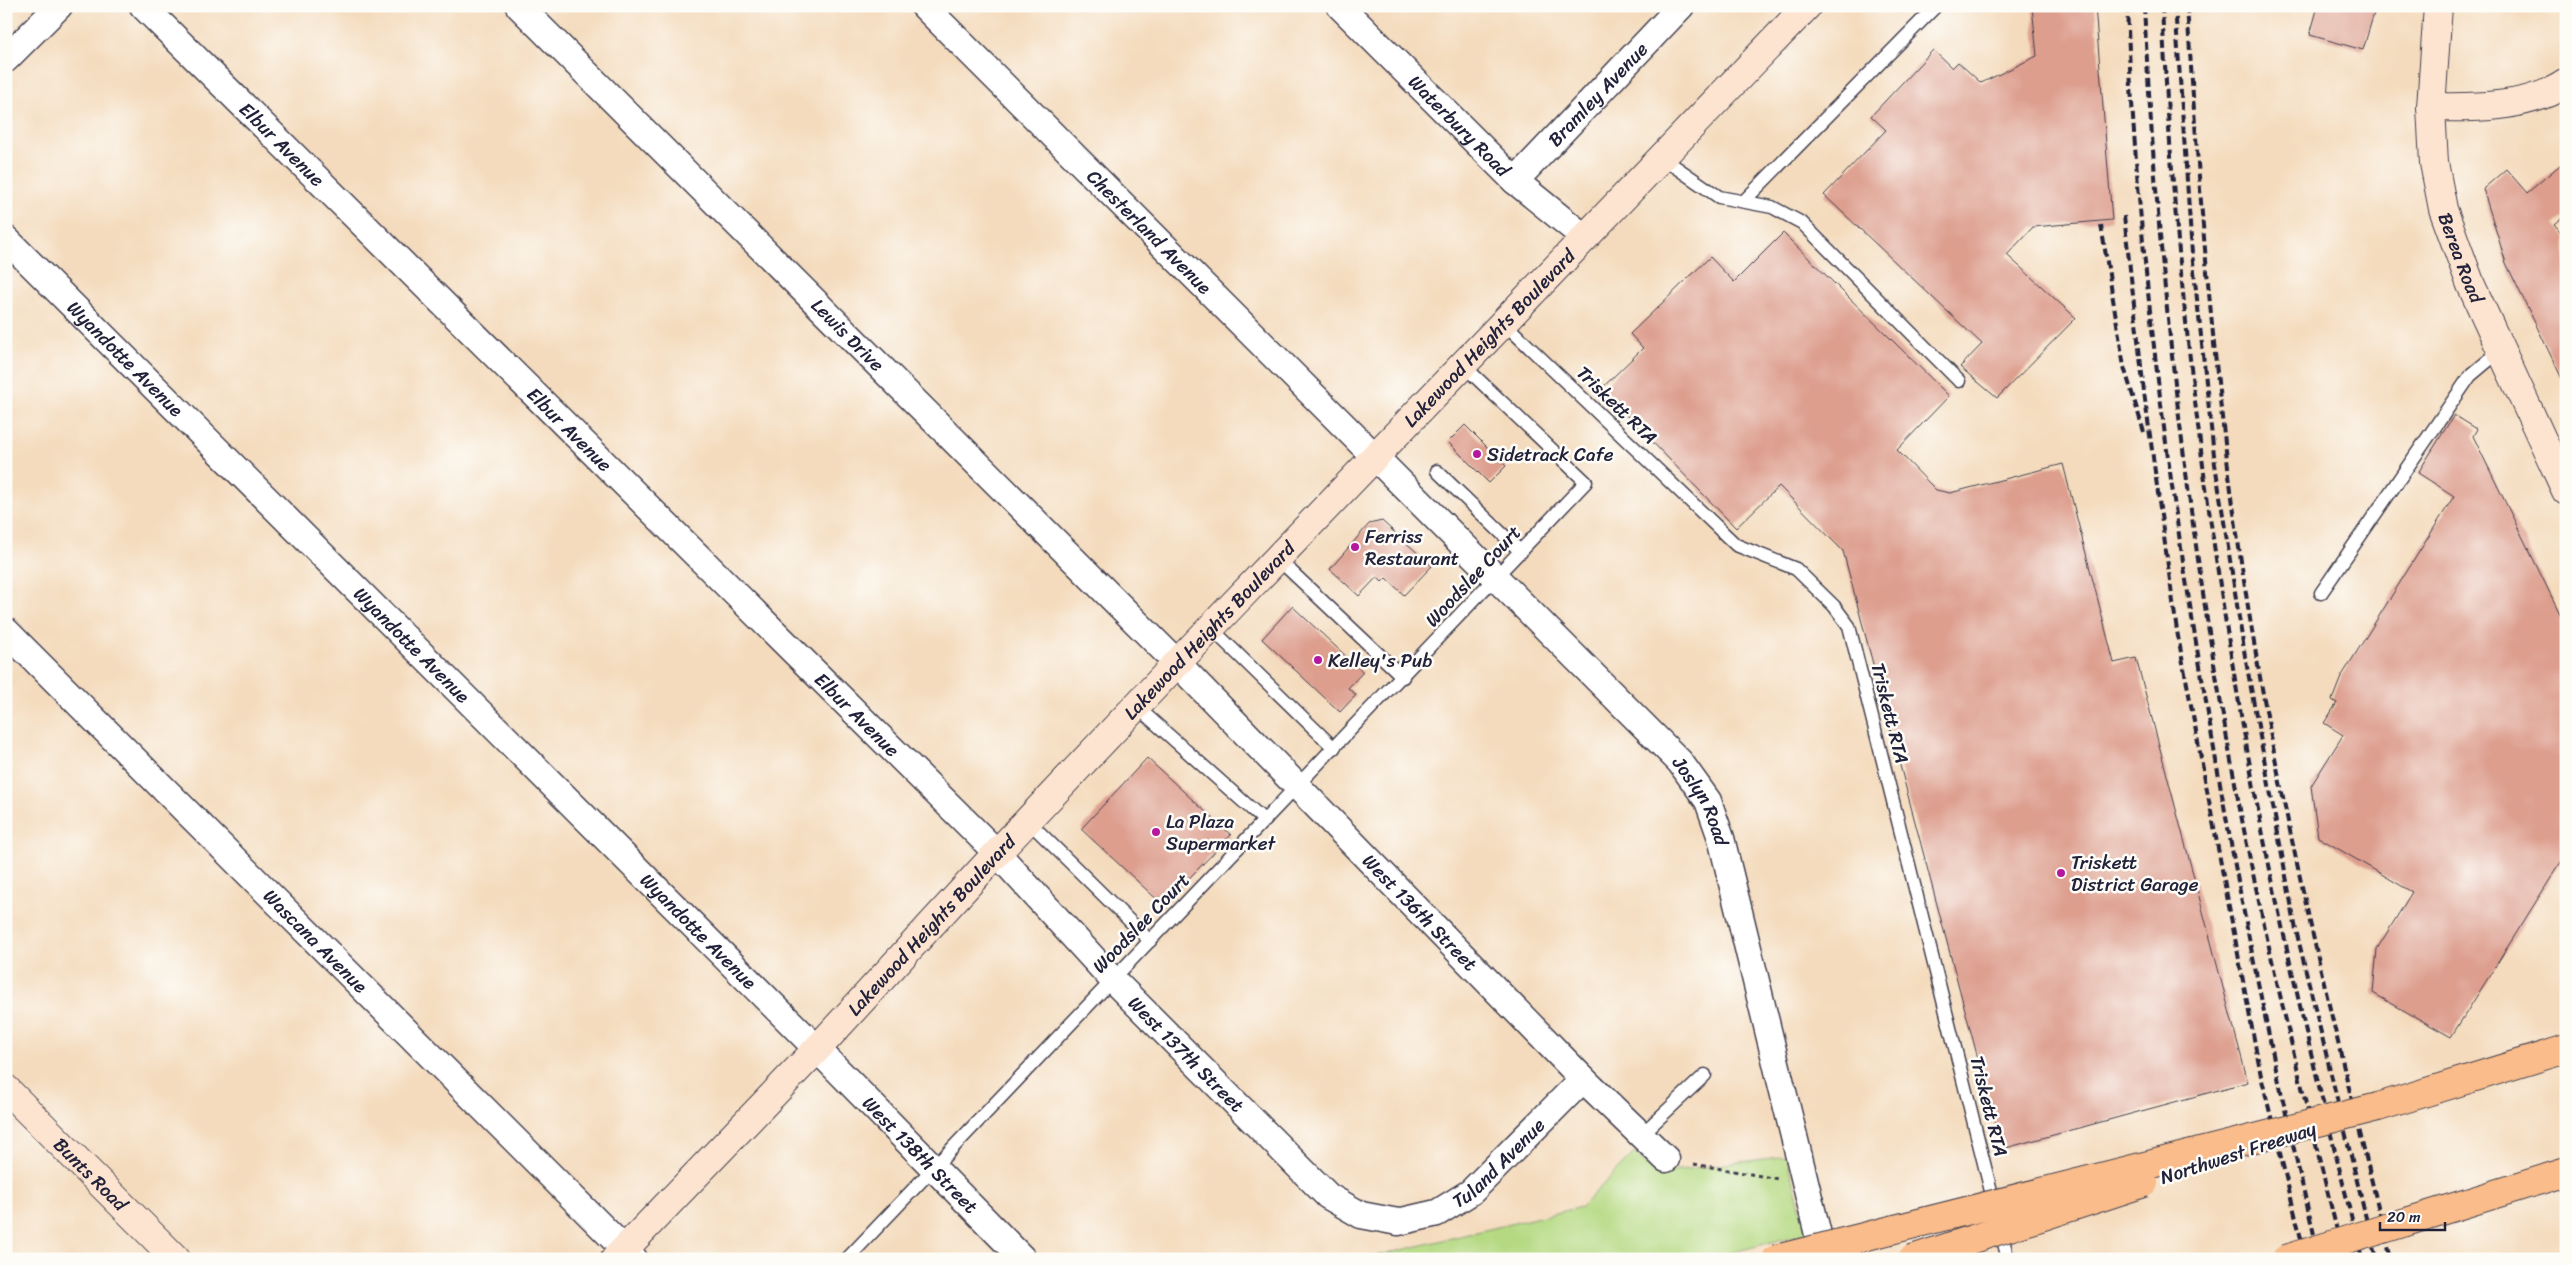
<svg xmlns="http://www.w3.org/2000/svg" width="2572" height="1265" font-family="Sriracha,sans-serif">
<style>
.green{fill:#b5d982;stroke:#6c7e5e}
.building{fill:#dd9e8e}
.lines{fill:none;stroke-linecap:round;stroke-linejoin:round}
.lane-casing{stroke:#423e4e;stroke-width:15}
.street-casing{stroke:#423e4e;stroke-width:29}
.secondary-casing{stroke:#423e4e;stroke-width:30}
.highway-casing{stroke:#423e4e;stroke-width:30}
.path{stroke:#423e4e;stroke-width:3;stroke-dasharray:4 4;stroke-linecap:butt}
.lane{stroke:#fff;stroke-width:12}
.street{stroke:#fff;stroke-width:26}
.secondary{stroke:#fde4d0;stroke-width:28}
.highway{stroke:#f9bc8a;stroke-width:28}
.rail{stroke:#22223b;stroke-width:4;stroke-dasharray:8 4;stroke-linecap:butt}
.highway-bridge-casing{stroke:#423e4e;stroke-width:30;stroke-linecap:butt}
.highway-bridge{stroke:#f9bc8a;stroke-width:28}
.poi-dot{fill:#b5179e;stroke:#fdfcf7;stroke-width:2}
.labels{text-anchor:middle;dominant-baseline:central;stroke-width:5;stroke-linejoin:round;paint-order:stroke}
.street-label{font-size:19px;fill:#22223b;stroke:#fdfcf7}
.poi-label{font-size:19px;fill:#22223b;stroke:#fdfcf7;text-anchor:start}
</style>
<rect width="100%" height="100%" fill="#fdfcf7"/>
<filter id="ink" filterUnits="userSpaceOnUse"><feTurbulence type="fractalNoise" baseFrequency=".02" numOctaves="2"/><feDisplacementMap in="SourceGraphic" scale="10" xChannelSelector="R" yChannelSelector="G"/><feConvolveMatrix kernelMatrix="1 2 1 2 8 2 1 2 1" color-interpolation-filters="sRGB"/></filter>
<filter id="wash" filterUnits="userSpaceOnUse"><feTurbulence type="fractalNoise" baseFrequency=".0096" numOctaves="4" result="noise"/><feDisplacementMap in="SourceGraphic" scale="20" xChannelSelector="R" yChannelSelector="G"/><feGaussianBlur stdDeviation="1.12" result="paint"/><feColorMatrix in="noise" values="0 0 0 0 0 0 0 0 0 0 0 0 0 0 0 0 0 1.4 0 .05"/><feComposite in="paint" operator="in"/></filter>
<g filter="url(#wash)">
<rect width="100%" height="100%" fill="#f4dbbd"/>
<path class="green" d="M1634 1153 1656 1173 1787 1156 1807 1233 1707 1259H1364L1581 1207Z"/>
<g id="blocks">
<g class="building">
<path d="M2032 6H2095L2112 220 2033 227 2007 255 2076 318 1997 398 1960 367 1982 344 1824 195 1886 130 1871 116 1933 50 1952 68 1958 62 1981 83 2037 56Z"/>
<path d="M2318 6H2376L2363 50 2310 35Z"/>
<path d="M2566 160V215L2554 225 2566 239V387L2506 263 2483 189 2506 169 2527 193Z"/>
<path d="M1783 233 1949 396 1897 450 1936 490 1950 493 2063 464 2114 663 2136 658 2248 1082 2002 1149 1843 551 1779 486 1736 528 1601 389 1643 348 1630 334 1710 257 1734 282Z"/>
<path d="M2454 415 2477 429 2473 436 2566 626V854L2451 1037 2373 993 2377 949 2412 892 2318 837 2311 786 2343 735 2324 723 2337 703 2332 700 2341 677 2454 496 2418 473Z"/>
<path d="M1465 425 1506 466 1489 483 1448 442Z"/>
<path d="M1382 521 1432 566 1404 595 1386 578 1382 582 1377 577 1359 596 1330 569 1369 524Z"/>
<path d="M1292 606 1363 672 1348 688 1356 695 1340 712 1262 639Z"/>
<path d="M1147 758 1231 835 1163 905 1081 829Z"/>
</g>
</g>
</g>
<g filter="url(#ink)">
<use href="#blocks" fill-opacity="0" stroke="#423e4e" stroke-width="1"/>
<g class="lines">
<defs>
<g id="lane">
<path d="M1661 157 1719 197 1772 207 1802 223 1959 381"/>
<path d="M1744 201 1936 6"/>
<path d="M1504 323 1736 545 1796 569 1834 606 1849 626 1995 1207"/>
<path d="M1437 471 1521 552"/>
<path d="M1278 559 1403 677"/>
<path d="M2321 593 2470 376 2501 350"/>
<path d="M1211 628 1334 748"/>
<path d="M1136 706 1265 821"/>
<path d="M1027 820 1150 941"/>
<path d="M1641 1135 1705 1075"/>
<path d="M2000 1228 2008 1259"/>
<path d="M847 1259 1586 482 1463 365"/>
</g>
<g id="street">
<path id="s1" d="M143 6 997 853 1113 980 1328 1196 1361 1215 1398 1222 1437 1213 1471 1192 1583 1079"/>
<path id="s2" d="M519 6 1177 663 1583 1079 1666 1159"/>
<path id="s3" d="M924 6 1680 762 1708 801 1721 838 1824 1259"/>
<path id="s4" d="M1340 6 1515 181 1584 237"/>
<path d="M6 59 59 6"/>
<path id="s5" d="M1515 181 1681 6"/>
<path id="s6" d="M6 239 817 1049 1023 1259"/>
<path id="s7" d="M6 631 634 1259"/>
</g>
<g id="secondary">
<path id="s8" d="M2438 6 2431 107 2434 163 2443 209 2471 285 2566 491"/>
<path d="M2431 107C2474 108 2529 108 2566 83"/>
<path id="s9" d="M6 1089 176 1259"/>
<path id="s10" d="M615 1259 817 1049 997 853 1177 663 1807 6"/>
</g>
<g id="highway">
<path d="M2378 1107 2566 1049"/>
<path d="M2406 1222 2566 1172"/>
</g>
</defs>
<use href="#lane" class="lane-casing"/>
<use href="#street" class="street-casing"/>
<use href="#secondary" class="secondary-casing"/>
<use href="#highway" class="highway-casing"/>
<path class="path" d="M1694 1164 1778 1179"/>
<use href="#lane" class="lane"/>
<use href="#street" class="street"/>
<use href="#secondary" class="secondary"/>
<use href="#highway" class="highway"/>
<g class="rail">
<path d="M2127 6C2136 231 2164 456 2202 678 2234 873 2273 1067 2320 1259"/>
<path d="M2144 6C2158 283 2191 558 2244 830 2273 974 2309 1116 2344 1259"/>
<path d="M2162 6C2174 274 2208 541 2257 804 2286 957 2324 1108 2362 1259"/>
<path d="M2175 6 2192 253 2215 464 2245 656 2296 930 2376 1259"/>
<path d="M2187 6C2201 225 2219 444 2257 660 2292 862 2342 1060 2391 1259"/>
<path d="M2124 216 2144 392 2177 631 2261 1076 2306 1259"/>
<path d="M2101 225 2124 367 2144 432"/>
</g>
<defs>
<g id="highway-bridge">
<path d="M1776 1259 2378 1107"/>
<path d="M1912 1259 2144 1183"/>
<path d="M2286 1259 2406 1222"/>
</g>
</defs>
<use href="#highway-bridge" class="highway-bridge-casing"/>
<use href="#highway-bridge" class="highway-bridge"/>
</g>
</g>
<g class="poi-dot">
<circle cx="1477" cy="454" r="5"/>
<circle cx="1355" cy="547" r="5"/>
<circle cx="1318" cy="660" r="5"/>
<circle cx="1156" cy="832" r="5"/>
<circle cx="2061" cy="873" r="5"/>
</g>
<g class="labels">
<g class="street-label">
<text stroke="none"><textPath href="#s5" startOffset="120">Bramley Avenue</textPath></text>
<text stroke="none"><textPath href="#s4" startOffset="169">Waterbury Road</textPath></text>
<text stroke="none"><textPath href="#s1" startOffset="196">Elbur Avenue</textPath></text>
<text stroke="none"><textPath href="#s3" startOffset="319">Chesterland Avenue</textPath></text>
<text stroke="none"><textPath href="#s8" startOffset="256">Berea Road</textPath></text>
<text stroke="none"><textPath href="#s2" startOffset="465">Lewis Drive</textPath></text>
<text stroke="none"><textPath href="#s10" startOffset="1270">Lakewood Heights Boulevard</textPath></text>
<text stroke="none"><textPath href="#s6" startOffset="169">Wyandotte Avenue</textPath></text>
<text transform="translate(1617 405) rotate(44)">Triskett RTA</text>
<text stroke="none"><textPath href="#s1" startOffset="601">Elbur Avenue</textPath></text>
<text transform="translate(1473 576) rotate(-47)">Woodslee Court</text>
<text stroke="none"><textPath href="#s10" startOffset="865">Lakewood Heights Boulevard</textPath></text>
<text stroke="none"><textPath href="#s6" startOffset="574">Wyandotte Avenue</textPath></text>
<text transform="translate(1890 713) rotate(76)">Triskett RTA</text>
<text stroke="none"><textPath href="#s1" startOffset="1006">Elbur Avenue</textPath></text>
<text stroke="none"><textPath href="#s3" startOffset="1114">Joslyn Road</textPath></text>
<text stroke="none"><textPath href="#s2" startOffset="1278">West 136th Street</textPath></text>
<text transform="translate(1141 923) rotate(-46)">Woodslee Court</text>
<text stroke="none"><textPath href="#s10" startOffset="460">Lakewood Heights Boulevard</textPath></text>
<text stroke="none"><textPath href="#s6" startOffset="979">Wyandotte Avenue</textPath></text>
<text stroke="none"><textPath href="#s7" startOffset="438">Wascana Avenue</textPath></text>
<text stroke="none"><textPath href="#s1" startOffset="1479">West 137th Street</textPath></text>
<text transform="translate(1989 1106) rotate(76)">Triskett RTA</text>
<text transform="translate(2238 1153) rotate(-18)">Northwest Freeway</text>
<text stroke="none"><textPath href="#s6" startOffset="1294">West 138th Street</textPath></text>
<text stroke="none"><textPath href="#s1" startOffset="1875">Tuland Avenue</textPath></text>
<text stroke="none"><textPath href="#s9" startOffset="120">Bunts Road</textPath></text>
</g>
<g class="poi-label">
<text x="1487" y="454">Sidetrack Cafe</text>
<text x="1365" y="536">Ferriss<tspan x="1365" dy="22">Restaurant</tspan></text>
<text x="1328" y="660">Kelley's Pub</text>
<text x="1166" y="821">La Plaza<tspan x="1166" dy="22">Supermarket</tspan></text>
<text x="2071" y="862">Triskett<tspan x="2071" dy="22">District Garage</tspan></text>
</g>
</g>
<rect width="2572" height="1265" fill="none" stroke="#fdfcf7" stroke-width="25"/>
<path d="M2380 1222v8h65v-8" fill="none" stroke="#22223b" stroke-width="2.5"/>
<text x="2387" y="1222" font-size="15" fill="#22223b" stroke="#fdfcf7" stroke-width="4" paint-order="stroke">20 m</text>
</svg>
